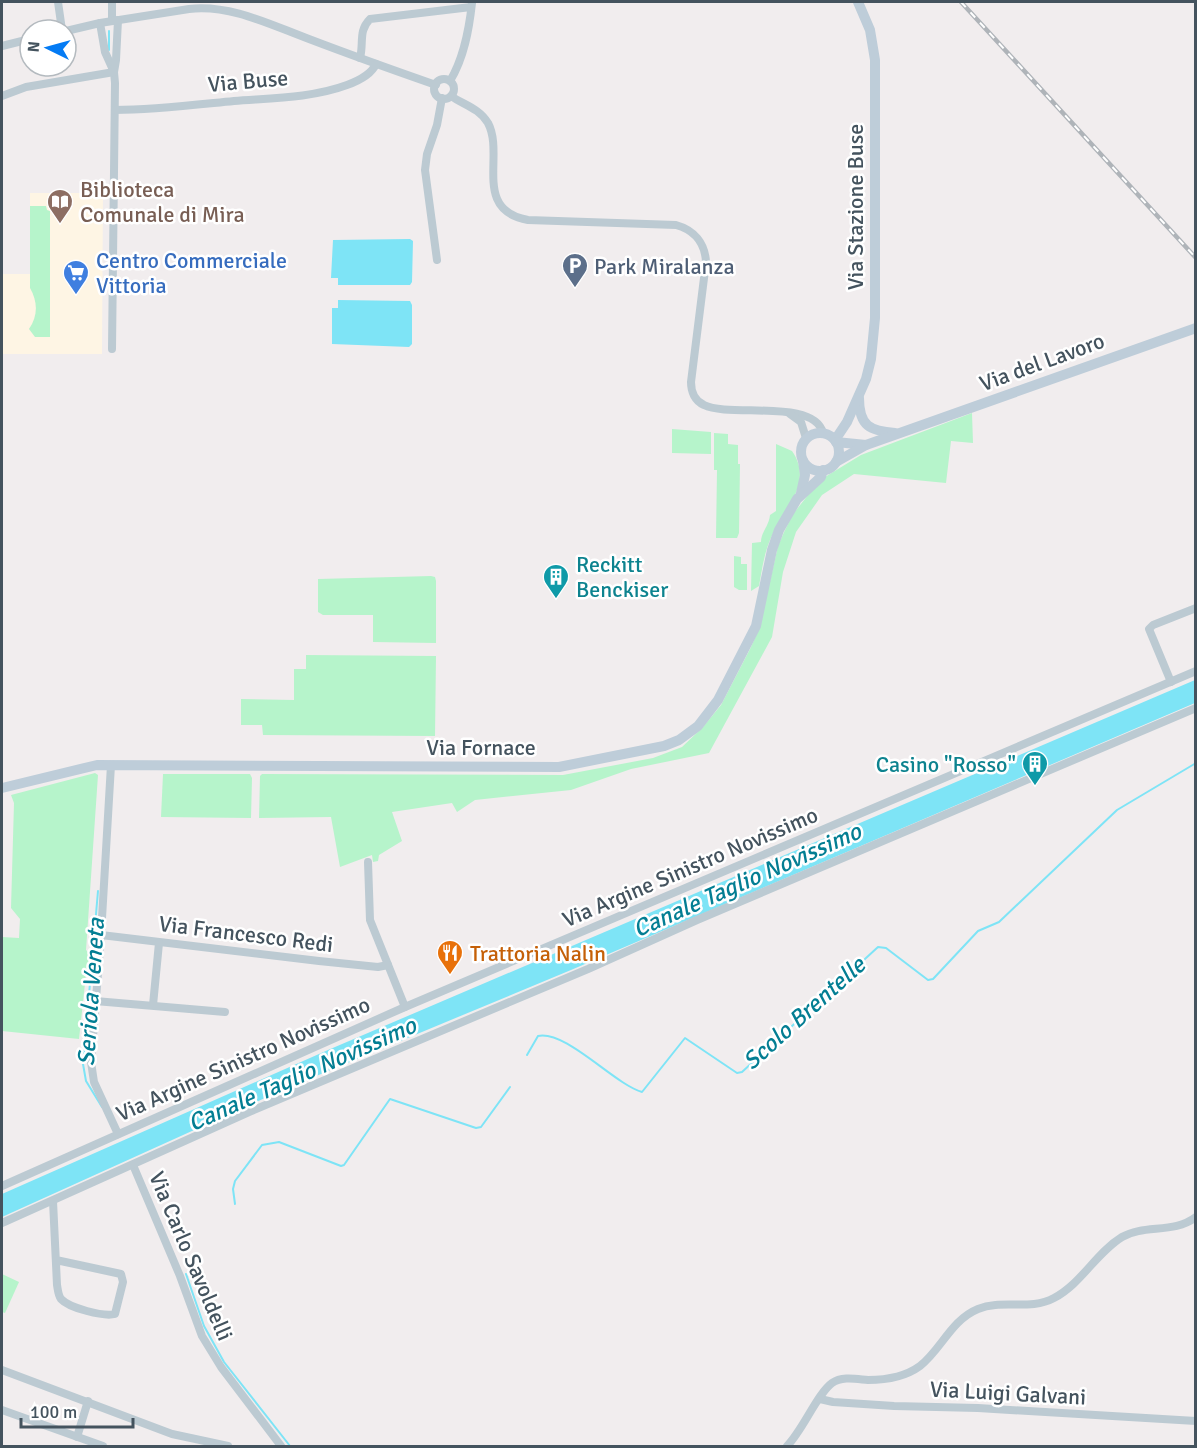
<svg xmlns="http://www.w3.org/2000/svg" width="1197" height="1448" font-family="Signika,sans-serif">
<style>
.commercial{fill:#fef5e4}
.green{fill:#b6f4cb}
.water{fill:#7ee4f6}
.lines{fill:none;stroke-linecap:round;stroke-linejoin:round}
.stream{stroke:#7ee4f6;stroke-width:2}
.street{stroke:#bccad2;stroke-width:8}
.secondary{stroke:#becdd9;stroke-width:10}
.rail-casing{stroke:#afb4b9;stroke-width:4.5}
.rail{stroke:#fff;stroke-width:2;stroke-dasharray:7;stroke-linecap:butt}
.labels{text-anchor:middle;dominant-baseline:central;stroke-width:5;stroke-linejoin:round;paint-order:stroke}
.street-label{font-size:22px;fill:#44535e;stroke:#fff}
.education-label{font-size:22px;fill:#785e54;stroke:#fff;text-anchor:start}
.shop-label{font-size:22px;fill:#366cbe;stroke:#fff;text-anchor:start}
.service-label{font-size:22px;fill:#4e5e75;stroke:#fff;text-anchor:start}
.culture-label{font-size:22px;fill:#0d838f;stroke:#fff;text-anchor:start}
.food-label{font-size:22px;fill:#c56008;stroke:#fff;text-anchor:start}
.water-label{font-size:24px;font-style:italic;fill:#037e93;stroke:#fff}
</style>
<rect width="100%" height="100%" fill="#f1edee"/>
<path class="commercial" d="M30 193H103L102 354H2V274H30Z"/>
<g class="green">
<path d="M30 206H46L47 210 50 211V337H35L29 329C38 316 38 302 30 288Z"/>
<path d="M972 413 973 443 951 441 946 483 854 474 822 495 796 532 783 572 772 637 709 753 631 769 571 790 475 800 457 812 452 803 392 812 402 841 379 855 378 861 373 862 372 855 340 867 331 817 259 818 260 776 262 774 563 775 653 758 682 747 703 727 721 705 750 649 759 629 778 546 784 532 793 514 820 480 861 455Z"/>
<path d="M672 429 711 432V454L672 453Z"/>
<path d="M714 433 728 434V444L738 445V464H740L739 533 737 538H716L717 470H714Z"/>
<path d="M776 444 792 451C815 484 782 510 770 540 764 554 762 570 759 586L751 591 752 543 761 542C761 532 769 526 770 515L776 511Z"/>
<path d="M734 556 741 557V564H747V590H739L734 587Z"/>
<path d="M431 576 435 577 436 581V643L373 642V615H323L318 612V579Z"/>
<path d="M306 655 436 656 435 736 263 735 262 725H241V699L294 700V669H306Z"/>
<path d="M95 773 98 775 86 950 90 954V963L87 965 79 1039 2 1031V937L19 938 20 919 11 908 14 803 11 795Z"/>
<path d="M163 774H250L252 778 251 818 161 817Z"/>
<path d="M2 1274 19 1282 5 1313 2 1312Z"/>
</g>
<g class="water">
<path d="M410 239 413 241 412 282 410 285H338V278H331L333 240Z"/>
<path d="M338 300 410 301 412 305V344L409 347 332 344V308H338Z"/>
<path d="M1195 680V703L571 970 285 1089 2 1217V1194L328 1050Z"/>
</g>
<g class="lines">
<g class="stream">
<path d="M109 50V31"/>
<path d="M98 891 83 1064 86 1081 102 1107"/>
<path d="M527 1055 538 1036C566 1030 614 1084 642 1092L685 1038 737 1073 742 1072 878 947 886 948 928 980 933 979 978 931 999 922 1117 810 1196 763"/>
<path d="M235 1204 233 1189 235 1181 262 1145 279 1142 341 1166 344 1165 390 1099 476 1128 481 1127 510 1087"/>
<path d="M186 1274 204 1326 224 1362 290 1446"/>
</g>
<g class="street">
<path d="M58 2 62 30"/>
<path d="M112 2V21"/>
<path d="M100 23 105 52 114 72 115 83 112 349"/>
<path d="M66 31 100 23 189 9C230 4 271 25 309 39 351 55 393 70 436 85"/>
<path d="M2 46 30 39"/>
<path d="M360 58C364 43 358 31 370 19L471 7"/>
<path d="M114 72 116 60 118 20"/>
<circle cx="444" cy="89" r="10"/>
<path d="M450 81C464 58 469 30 472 3"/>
<path d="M2 96 26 87 114 72"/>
<path d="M451 96C464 105 479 108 488 123 505 155 472 210 528 220L676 225C694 230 705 243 706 262L691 382C691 392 695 401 704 405 730 418 814 398 823 433"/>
<path d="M115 110C154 110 194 105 234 101 271 98 312 98 347 85 358 81 371 75 376 64"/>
<path d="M437 260 425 170 427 154 437 125 442 98"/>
<path d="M790 414 801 422 806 438"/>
<path d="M1171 682 1149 629 1153 625 1196 608"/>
<path d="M111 765 101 935 91 1062 94 1082 118 1134"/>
<path d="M368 862 370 920 405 1007"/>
<path d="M101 935 319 961 378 967 388 965"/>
<path d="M95 1001 225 1012"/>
<path d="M153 1005 159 943"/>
<path d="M133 1165 180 1276 202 1336 221 1367 281 1446"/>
<path d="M2 1186 405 1007 1196 671"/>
<path d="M53 1201 57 1285C58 1290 58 1295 61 1299 69 1308 104 1317 115 1314L123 1282 121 1274 56 1260"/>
<path d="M2 1223 249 1112 588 969 697 920 1196 708"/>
<path d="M2 1370 172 1434 228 1446"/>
<path d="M820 1399 833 1402 894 1406 978 1408 1196 1421"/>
<path d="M2 1410 103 1446"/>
<path d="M77 1437 88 1401"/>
<path d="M787 1446C803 1430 817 1394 832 1383 842 1376 856 1379 868 1380 886 1380 905 1377 920 1366 941 1350 951 1320 978 1309 1002 1299 1030 1311 1054 1298 1081 1284 1096 1253 1122 1237 1144 1224 1174 1234 1196 1217"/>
</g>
<g class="secondary">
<path d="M859 398C859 426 870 431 895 433"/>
<circle cx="820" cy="452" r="19"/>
<path d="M835 440 847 422 866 379 871 359 875 318V60L870 30 858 2"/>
<path d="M836 442 866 445"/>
<path d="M836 462 866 445 1196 328"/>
<path d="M801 493 805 475 803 461"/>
<path d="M2 788 97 765 559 767 664 746 679 740 698 726 718 700 756 626 772 550 779 530 797 499 821 477 823 470"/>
</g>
<defs>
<path id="rail" d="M961 2 1196 258"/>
</defs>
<use href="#rail" class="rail-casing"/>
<use href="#rail" class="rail"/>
</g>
<defs>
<symbol id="library-pin" viewBox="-11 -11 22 30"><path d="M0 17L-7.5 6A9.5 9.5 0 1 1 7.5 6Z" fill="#8d6e63" stroke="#fff"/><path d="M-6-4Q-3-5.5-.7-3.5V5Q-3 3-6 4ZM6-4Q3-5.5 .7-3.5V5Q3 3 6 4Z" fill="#fff"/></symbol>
<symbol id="parking-pin" viewBox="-11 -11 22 30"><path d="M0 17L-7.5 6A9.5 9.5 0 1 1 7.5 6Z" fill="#5c6f8a" stroke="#fff"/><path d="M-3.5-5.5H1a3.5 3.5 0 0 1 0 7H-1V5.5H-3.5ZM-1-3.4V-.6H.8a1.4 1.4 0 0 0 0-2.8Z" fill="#fff"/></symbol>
<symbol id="supermarket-pin" viewBox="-11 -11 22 30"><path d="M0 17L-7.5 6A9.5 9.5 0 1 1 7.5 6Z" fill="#3f7fe0" stroke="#fff"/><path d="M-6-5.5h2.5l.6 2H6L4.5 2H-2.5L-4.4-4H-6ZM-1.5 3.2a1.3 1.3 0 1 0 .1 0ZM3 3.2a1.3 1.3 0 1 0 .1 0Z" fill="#fff"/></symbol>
<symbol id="building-pin" viewBox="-11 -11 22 30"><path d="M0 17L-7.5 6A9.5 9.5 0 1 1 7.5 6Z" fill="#0f9aa8" stroke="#fff"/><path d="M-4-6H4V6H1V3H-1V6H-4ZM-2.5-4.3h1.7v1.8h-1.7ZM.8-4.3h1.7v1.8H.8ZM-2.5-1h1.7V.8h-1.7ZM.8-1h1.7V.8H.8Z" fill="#fff"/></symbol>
<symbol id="restaurant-pin" viewBox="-11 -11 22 30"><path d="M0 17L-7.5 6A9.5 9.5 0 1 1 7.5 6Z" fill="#e8710a" stroke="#fff"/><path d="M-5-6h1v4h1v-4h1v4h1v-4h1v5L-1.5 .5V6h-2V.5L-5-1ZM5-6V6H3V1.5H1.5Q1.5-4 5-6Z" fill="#fff"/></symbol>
</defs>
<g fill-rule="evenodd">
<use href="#library-pin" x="45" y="187" width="30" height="40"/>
<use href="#parking-pin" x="560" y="251" width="30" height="40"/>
<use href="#supermarket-pin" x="61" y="258" width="30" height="40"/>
<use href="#building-pin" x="541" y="562" width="30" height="40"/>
<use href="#building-pin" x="1020" y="749" width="30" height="40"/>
<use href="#restaurant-pin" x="435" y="938" width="30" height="40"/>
</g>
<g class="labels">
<g class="street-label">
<text transform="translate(248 81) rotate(-5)">Via Buse</text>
<text transform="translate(855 207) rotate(-90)">Via Stazione Buse</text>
<text transform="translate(1042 362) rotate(-20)">Via del Lavoro</text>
<text x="481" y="747">Via Fornace</text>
<text transform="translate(690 867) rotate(-23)">Via Argine Sinistro Novissimo</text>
<text transform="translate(246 934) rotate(7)">Via Francesco Redi</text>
<text transform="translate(243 1059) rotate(-24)">Via Argine Sinistro Novissimo</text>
<text transform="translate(191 1256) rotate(67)">Via Carlo Savoldelli</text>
<text transform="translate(1008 1393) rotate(3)">Via Luigi Galvani</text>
</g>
<g class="education-label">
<text x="80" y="189">Biblioteca<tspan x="80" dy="25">Comunale di Mira</tspan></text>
</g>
<g class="shop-label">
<text x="96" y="260">Centro Commerciale<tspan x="96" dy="25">Vittoria</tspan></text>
</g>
<g class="service-label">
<text x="594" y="266">Park Miralanza</text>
</g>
<g class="culture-label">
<text x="576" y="564">Reckitt<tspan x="576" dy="25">Benckiser</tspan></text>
<text x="1016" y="764" text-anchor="end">Casino "Rosso"</text>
</g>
<g class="food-label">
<text x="470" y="953">Trattoria Nalin</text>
</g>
<g class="water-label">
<text transform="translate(747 880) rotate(-24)">Canale Taglio Novissimo</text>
<text transform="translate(91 992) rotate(-86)">Seriola Veneta</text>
<text transform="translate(804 1013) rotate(-42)">Scolo Brentelle</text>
<text transform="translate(302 1074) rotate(-24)">Canale Taglio Novissimo</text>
</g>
</g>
<rect width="1197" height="1448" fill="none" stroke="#44535e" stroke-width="6"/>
<g transform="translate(48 48) rotate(275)"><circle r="28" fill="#ffffff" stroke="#b4babf" stroke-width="1.5"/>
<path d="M0-4.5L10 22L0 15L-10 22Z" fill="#047bf4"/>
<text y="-9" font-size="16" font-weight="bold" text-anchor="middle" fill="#44535e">N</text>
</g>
<path d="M21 1418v9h112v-9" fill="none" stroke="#44535e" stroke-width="3"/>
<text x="30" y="1418" font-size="18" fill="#44535e" stroke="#ffffff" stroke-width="4.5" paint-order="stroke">100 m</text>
</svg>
